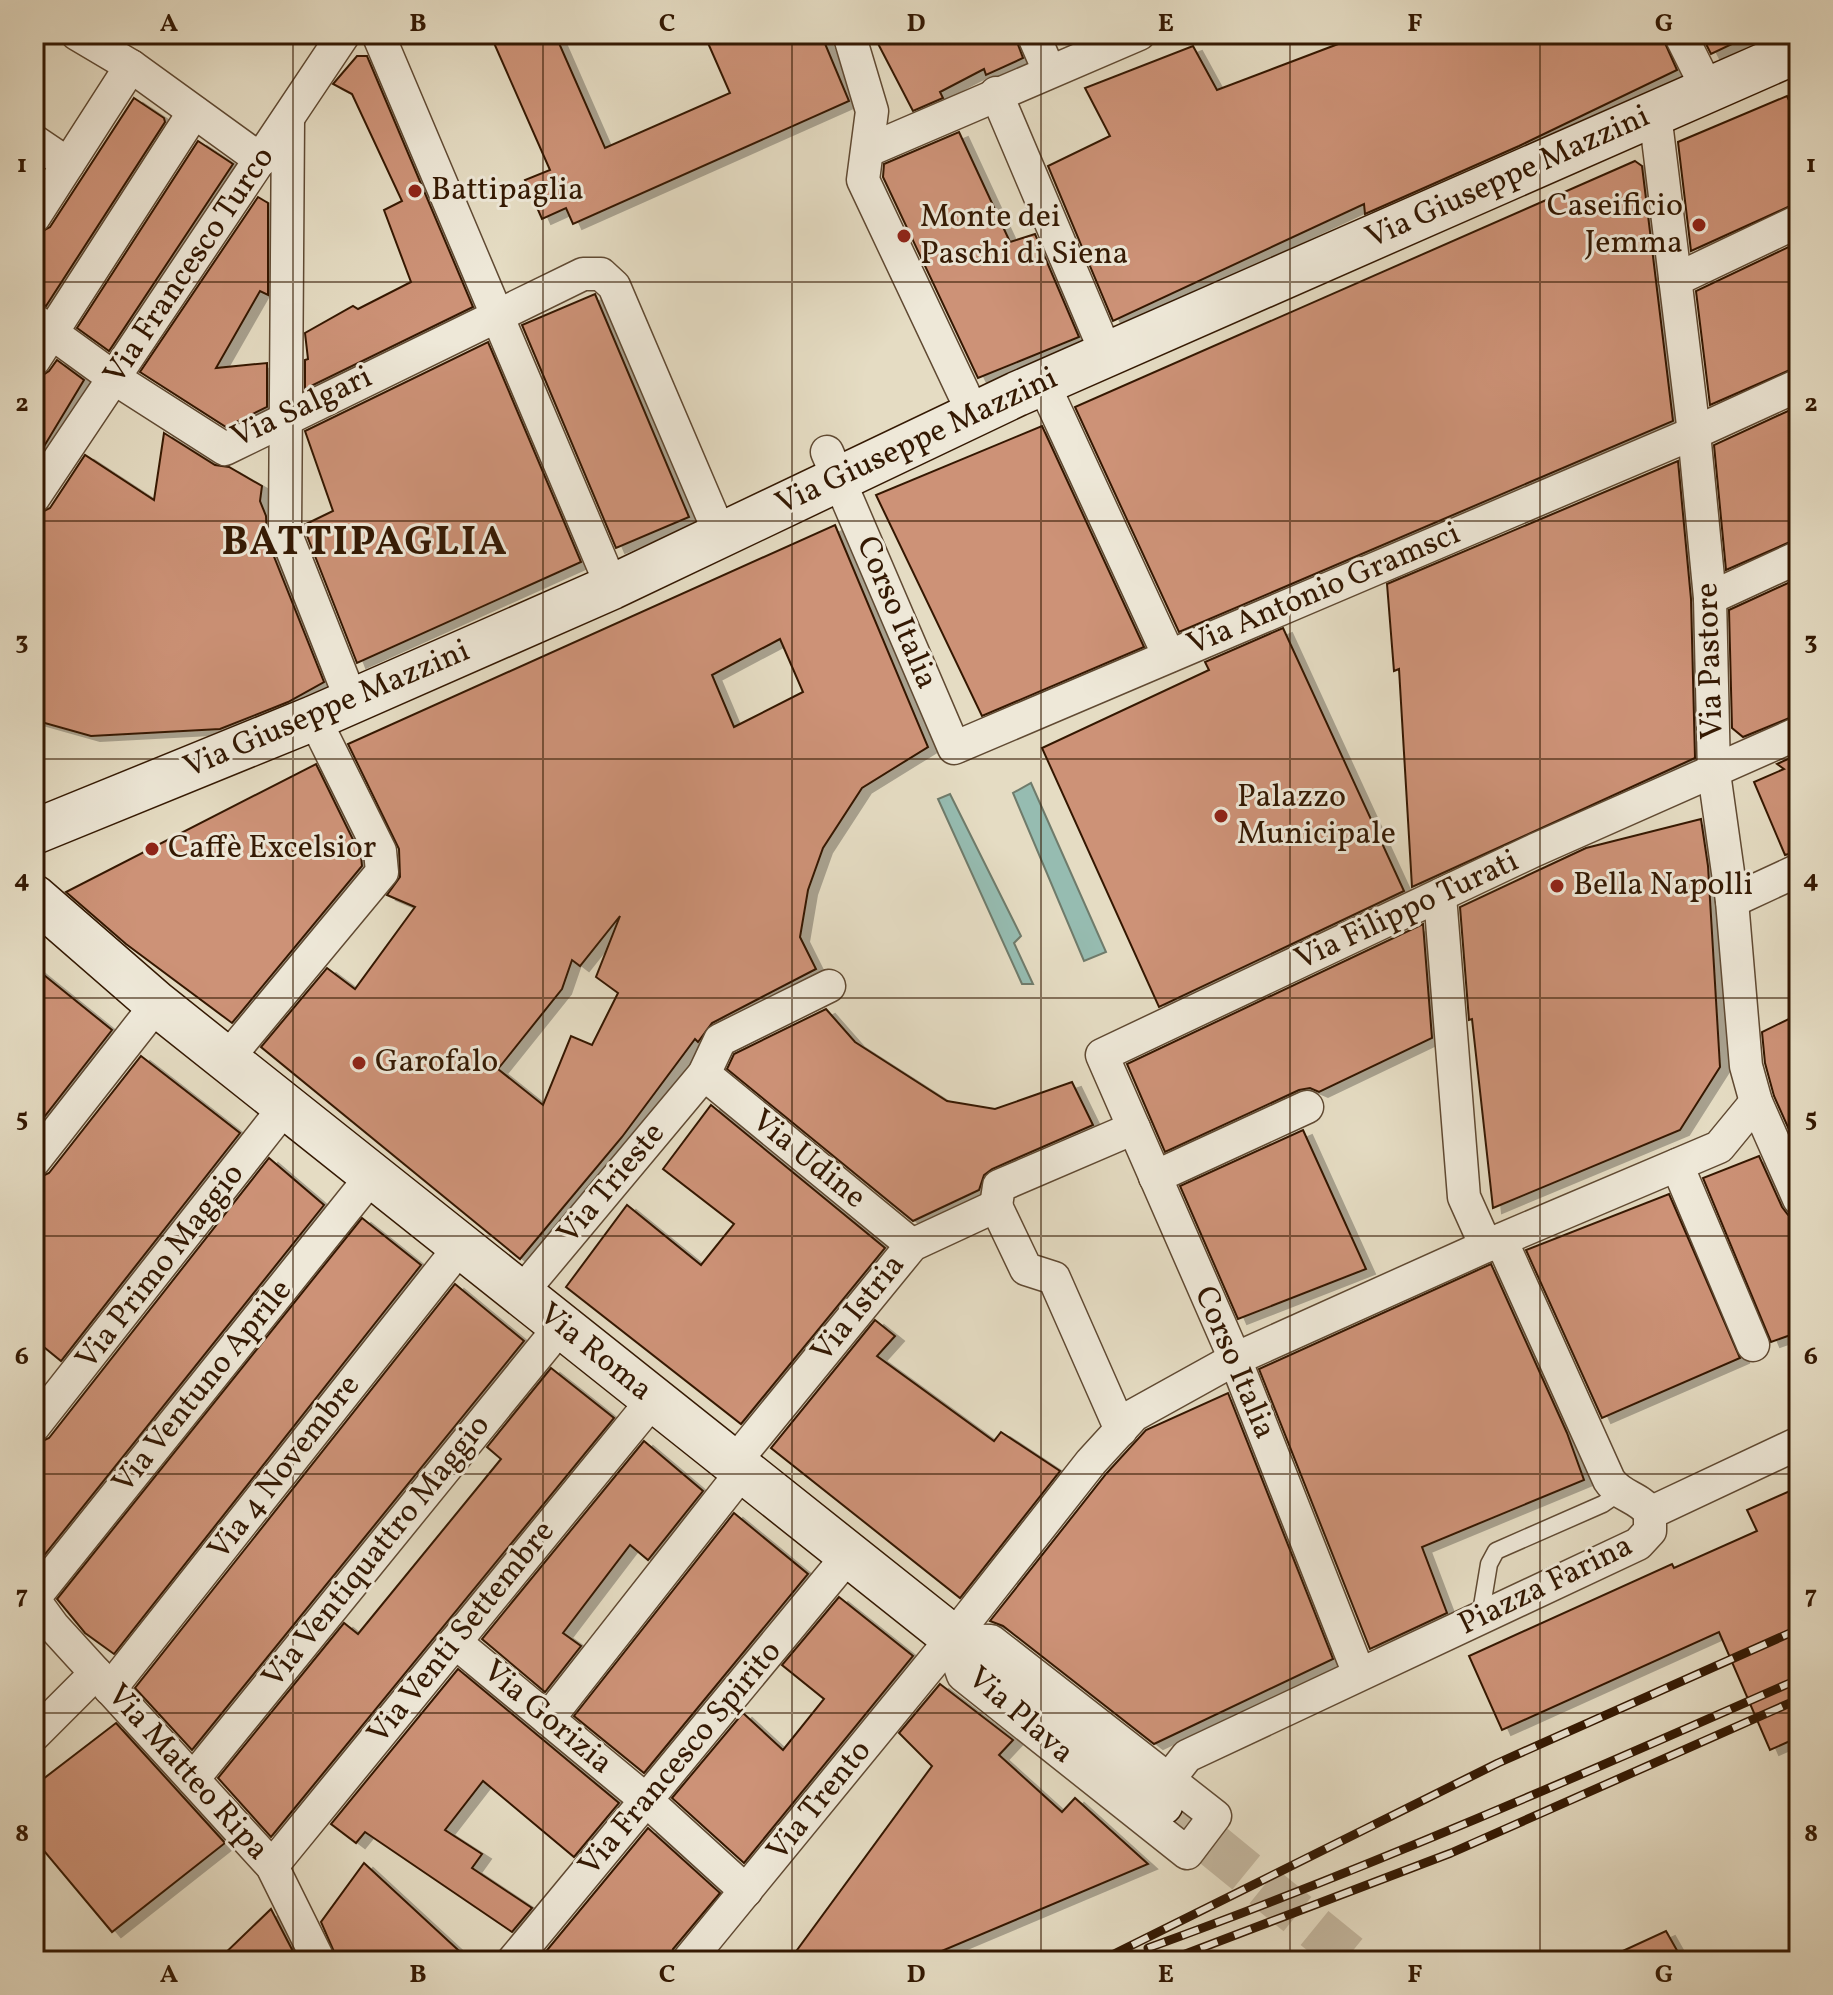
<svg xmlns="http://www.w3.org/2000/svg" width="1833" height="1995" font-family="Vollkorn,serif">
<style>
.water{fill:#96bcb1;stroke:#6f7b6b;stroke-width:2}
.building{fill:#cd9277;stroke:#341903;stroke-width:2;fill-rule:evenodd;filter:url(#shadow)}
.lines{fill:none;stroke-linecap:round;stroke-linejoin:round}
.secondary-tunnel{stroke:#c2b59d;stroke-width:44;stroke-dasharray:44 22;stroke-linecap:butt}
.lane-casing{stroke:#604a33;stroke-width:19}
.street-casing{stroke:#604a33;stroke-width:35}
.secondary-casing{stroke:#341903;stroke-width:47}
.lane{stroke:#eee8d8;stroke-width:16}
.street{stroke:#eee8d8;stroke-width:32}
.secondary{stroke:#eee8d8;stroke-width:44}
.rail-casing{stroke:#341903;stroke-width:9}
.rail{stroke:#eee8d8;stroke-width:6;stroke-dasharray:18;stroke-linecap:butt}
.grid{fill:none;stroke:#341903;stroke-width:2;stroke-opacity:0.55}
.poi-dot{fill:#8f2418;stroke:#eee8d8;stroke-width:3}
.labels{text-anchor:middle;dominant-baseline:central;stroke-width:6;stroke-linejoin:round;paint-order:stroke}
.street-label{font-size:32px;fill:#341903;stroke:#eee8d8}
.poi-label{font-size:32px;fill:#341903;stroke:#eee8d8;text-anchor:start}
.district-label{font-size:40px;font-weight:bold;letter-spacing:2px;fill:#341903;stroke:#eee8d8}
.neatline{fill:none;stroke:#341903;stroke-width:3}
.grid-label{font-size:26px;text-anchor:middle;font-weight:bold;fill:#341903}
</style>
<defs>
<filter id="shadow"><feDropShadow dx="9" dy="5" stdDeviation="0" flood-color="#0004"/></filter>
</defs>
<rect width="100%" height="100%" fill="#e5dcc3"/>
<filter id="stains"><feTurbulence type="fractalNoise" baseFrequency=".0025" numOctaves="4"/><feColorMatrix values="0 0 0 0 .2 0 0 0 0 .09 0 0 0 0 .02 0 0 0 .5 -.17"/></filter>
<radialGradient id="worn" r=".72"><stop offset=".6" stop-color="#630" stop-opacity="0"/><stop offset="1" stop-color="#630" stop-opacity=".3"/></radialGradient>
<g class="water">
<path d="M1031 783 1106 952 1084 961 1013 793Z"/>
<path d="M950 794 1021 936 1014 943 1033 984H1022L938 799Z"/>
</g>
<g class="building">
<path d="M490 34H555L605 148 730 93 704 34H821L849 101 573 224 566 208 542 219 525 180 550 170Z"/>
<path d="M873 34H1014L1023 58 986 75 984 69 940 92 943 98 913 111Z"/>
<path d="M1345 34H1661L1677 70 1519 146 1365 214 1364 204 1113 321 1048 166 1110 136 1085 88 1193 46 1217 90 1346 41Z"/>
<path d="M1701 34H1753L1711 54Z"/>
<path d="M357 56H367L473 307 305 389V360L308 359 305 333 353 306 358 309 411 282 384 210 402 201 352 94 333 84Z"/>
<path d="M1787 96 1799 122V202L1691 251 1678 142Z"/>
<path d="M134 98 164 118 165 122 46 306 34 301V236L50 227Z"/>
<path d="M959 132 1010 242 1035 234 1079 337 978 378 883 177 884 164Z"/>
<path d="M198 141 233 164 109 351 77 328Z"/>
<path d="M1635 161 1642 166 1673 421 1179 632 1075 407Z"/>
<path d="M258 197 268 203V295L260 291 216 368 267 363V407L226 427 140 372Z"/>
<path d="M1799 242V366L1710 405 1696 291Z"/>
<path d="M595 294 689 517 616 548 522 325Z"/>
<path d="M488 342 581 562 357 663 304 528V525L333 511 305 431Z"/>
<path d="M57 360 84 380 34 463V381L49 371Z"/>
<path d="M1799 406V538L1726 570 1714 445Z"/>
<path d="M1042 426 1144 647 982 716 876 495Z"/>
<path d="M164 433 215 465 229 467 262 486 260 501 266 516 267 539 324 682 288 702 220 729 91 736 34 720V516L50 508 85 455 154 500Z"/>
<path d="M1678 461 1691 599 1695 758 1412 887 1399 669 1394 671 1387 584Z"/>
<path d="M835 525 928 747 862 788 823 848 808 890 800 937 816 969 712 1023 698 1042 695 1039 622 1137 520 1259 261 1047 327 968 355 989 415 907 387 895 400 877 399 849 348 744ZM780 639 803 692 734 727 712 675ZM620 916 596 977 618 993 592 1045 571 1036 543 1105 498 1069 562 989 572 960 580 966Z"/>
<path d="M1799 578V714L1743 737 1732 728 1729 610Z"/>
<path d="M1283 628 1404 891 1159 1007 1042 748 1209 670 1205 662Z"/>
<path d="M1799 754V851L1785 855 1754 782 1784 769 1777 764Z"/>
<path d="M316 764 361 856 362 866 232 1023 126 944 66 892Z"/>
<path d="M1701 819 1708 866 1720 1067 1680 1130 1493 1208 1472 1019 1469 1020 1460 907 1586 848Z"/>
<path d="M1423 924 1432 1038 1319 1092 1310 1088 1299 1090 1165 1152 1127 1064Z"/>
<path d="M34 967 112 1030 34 1130Z"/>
<path d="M826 1009 855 1042 947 1101 995 1109 1072 1082 1093 1125 992 1169 984 1175 979 1190 913 1221 727 1069 734 1054Z"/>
<path d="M1799 1014V1152L1774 1096 1765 1063 1762 1032Z"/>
<path d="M141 1056 240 1133 61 1361 34 1339V1180L49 1173Z"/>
<path d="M711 1105 885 1248 741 1424 566 1287 627 1205 701 1265 734 1224 663 1169Z"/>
<path d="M1303 1130 1366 1269 1238 1319 1180 1186Z"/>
<path d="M1759 1156 1782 1207 1788 1215 1799 1218V1332L1771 1342 1703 1178Z"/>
<path d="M269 1158 324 1205 34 1568V1445L49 1438Z"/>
<path d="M1669 1194 1740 1358 1602 1418 1526 1250Z"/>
<path d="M362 1218 421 1265 114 1654 85 1633 57 1599Z"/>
<path d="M1491 1264 1567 1433 1584 1480 1422 1547 1447 1613 1370 1649 1259 1369Z"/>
<path d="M455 1284 524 1341 192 1750 135 1688Z"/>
<path d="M875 1320 895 1336 877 1356 994 1441 1001 1432 1060 1471 960 1598 771 1448Z"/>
<path d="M551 1368 614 1418 271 1837 218 1778 344 1623 358 1634 501 1459 487 1447Z"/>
<path d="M1228 1393 1333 1659 1154 1744 1003 1626 990 1621 1106 1474 1146 1430Z"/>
<path d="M644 1441 703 1491 648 1560 630 1545 563 1633 581 1646 545 1692 482 1639Z"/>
<path d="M1799 1487V1737L1770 1750 1719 1632 1502 1730 1469 1656 1672 1564 1674 1568 1757 1531 1747 1510Z"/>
<path d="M734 1513 808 1574 644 1773 574 1716Z"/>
<path d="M839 1597 913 1656 744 1863 672 1798 743 1713 783 1750 824 1699 782 1665Z"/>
<path d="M458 1669 619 1803 574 1857 483 1781 445 1830 482 1854 472 1868 532 1908 512 1932 365 1832 356 1843 331 1824Z"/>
<path d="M940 1684 1013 1740 999 1755 1062 1812 1075 1798 1148 1864 918 1961H789L932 1766 899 1733Z"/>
<path d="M116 1723 225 1843 112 1932 34 1839V1786Z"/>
<path d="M648 1828 720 1893 673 1949 669 1961H538Z"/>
<path d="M364 1863 470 1961H338L321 1922Z"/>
<path d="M271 1909 298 1961H217Z"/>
<path d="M1666 1931 1683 1961H1601Z"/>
</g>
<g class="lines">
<path class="secondary-tunnel" d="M1161 1803 1355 1961"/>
<defs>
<path id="lane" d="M1480 1618 1489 1564 1496 1551 1603 1504 1619 1493"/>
<g id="street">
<path d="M77 34 131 66 261 160"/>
<path d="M378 34 612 587"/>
<path d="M849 34 872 111 863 180 974 415"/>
<path d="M1033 34 1049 71"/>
<path d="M1680 34 1708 90"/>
<path d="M996 93 1107 355"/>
<path d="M1655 114 1694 433 1710 598 1714 773 1732 901 1746 1066 1756 1102 1799 1199"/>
<path d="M288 120 285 532 352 702"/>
<path d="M34 141 68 164"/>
<path d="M869 150 1139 34"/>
<path d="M34 217 131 66"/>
<path d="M1675 280 1799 221"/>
<path d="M34 320 114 378 225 449 583 274H601L614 286 720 534"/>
<path d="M34 360 194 112"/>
<path d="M1043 383 1169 656"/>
<path d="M827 452 954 748 1694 433 1799 385"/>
<path d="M34 497 344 34"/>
<path d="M1710 598 1799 557"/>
<path d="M1440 896 1464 1197 1486 1246"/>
<path d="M1732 901 1799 870"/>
<path d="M226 1060 382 872 380 851 314 718"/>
<path d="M704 1074 912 1245"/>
<path d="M34 1161 157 1004"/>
<path d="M1677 1165 1753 1345"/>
<path d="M1155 1177 1307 1107"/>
<path d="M996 1206 999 1186 1134 1128"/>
<path d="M1501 1240 1609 1480C1620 1497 1640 1497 1650 1513"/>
<path d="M521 1293 704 1074 720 1040 829 986"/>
<path d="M34 1426 285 1107"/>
<path d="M733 1464 912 1245 996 1206 1026 1269 1054 1278 1121 1430"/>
<path d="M34 1598 372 1176"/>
<path d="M34 1600 53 1626 272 1866 319 1961"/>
<path d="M951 1640 991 1641 1215 1816 1187 1853 963 1675Z"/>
<path d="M455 1642 646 1800 746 1891"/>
<path d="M1359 1674 1235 1359 1102 1055 1535 850 1799 733"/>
<path d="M110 1689 460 1247"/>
<path d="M548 1719 742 1472"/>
<path d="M34 1735 96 1673"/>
<path d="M193 1779 561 1326"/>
<path d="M1169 1779 1187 1756 1638 1544 1650 1531V1513L1799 1443"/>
<path d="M272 1866 653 1400"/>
<path d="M513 1961 848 1556"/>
<path d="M688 1961 951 1640 1091 1462 1134 1415 1235 1359 1486 1246 1719 1147 1756 1102"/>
</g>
<g id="secondary">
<path d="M34 832 314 718 612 587 1017 394 1799 50"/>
<path d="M34 897 157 1004 1161 1803"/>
</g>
</defs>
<use href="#lane" class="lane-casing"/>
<use href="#street" class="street-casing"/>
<use href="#secondary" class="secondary-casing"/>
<use href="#lane" class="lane"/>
<use href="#street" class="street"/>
<use href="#secondary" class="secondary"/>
<defs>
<g id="rail">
<path d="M1148 1948C1369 1868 1584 1774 1799 1679"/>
<path d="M1100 1961 1498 1763 1799 1629"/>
<path d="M1167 1961 1451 1853 1799 1699"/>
</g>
</defs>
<use href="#rail" class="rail-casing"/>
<use href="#rail" class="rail"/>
</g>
<path class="grid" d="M293 34V1961M543 34V1961M792 34V1961M1041 34V1961M1290 34V1961M1540 34V1961M34 282H1799M34 521H1799M34 759H1799M34 998H1799M34 1236H1799M34 1474H1799M34 1713H1799"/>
<g class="poi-dot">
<circle cx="415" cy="191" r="8"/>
<circle cx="1699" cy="225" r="8"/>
<circle cx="904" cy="236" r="8"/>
<circle cx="1221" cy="816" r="8"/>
<circle cx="152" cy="849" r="8"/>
<circle cx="1557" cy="886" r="8"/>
<circle cx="359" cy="1063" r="8"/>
</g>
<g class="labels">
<g class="street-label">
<text transform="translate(1508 178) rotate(-24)">Via Giuseppe Mazzini</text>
<text transform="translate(190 266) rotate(-56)">Via Francesco Turco</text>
<text transform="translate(302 408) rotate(-25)">Via Salgari</text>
<text transform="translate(917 442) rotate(-25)">Via Giuseppe Mazzini</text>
<text transform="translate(1324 590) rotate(-23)">Via Antonio Gramsci</text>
<text transform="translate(896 613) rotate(67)">Corso Italia</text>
<text transform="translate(1711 661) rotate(-92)">Via Pastore</text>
<text transform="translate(327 710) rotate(-23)">Via Giuseppe Mazzini</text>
<text transform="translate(1407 911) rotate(-25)">Via Filippo Turati</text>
<text transform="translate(808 1160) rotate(39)">Via Udine</text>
<text transform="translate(612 1184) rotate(-50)">Via Trieste</text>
<text transform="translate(161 1267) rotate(-52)">Via Primo Maggio</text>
<text transform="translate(859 1309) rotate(-51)">Via Istria</text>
<text transform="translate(595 1353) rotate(39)">Via Roma</text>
<text transform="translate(1234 1363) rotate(67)">Corso Italia</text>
<text transform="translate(203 1387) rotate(-51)">Via Ventuno Aprile</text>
<text transform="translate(285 1468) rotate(-52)">Via 4 Novembre</text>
<text transform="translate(377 1552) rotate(-51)">Via Ventiquattro Maggio</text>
<text transform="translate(1546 1586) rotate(-26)">Piazza Farina</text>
<text transform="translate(462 1633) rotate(-51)">Via Venti Settembre</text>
<text transform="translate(1020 1716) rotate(41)">Via Plava</text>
<text transform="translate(547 1718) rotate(40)">Via Gorizia</text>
<text transform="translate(681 1759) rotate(-50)">Via Francesco Spirito</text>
<text transform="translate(187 1773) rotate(48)">Via Matteo Ripa</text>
<text transform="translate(820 1801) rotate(-51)">Via Trento</text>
</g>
<g class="poi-label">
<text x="431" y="191">Battipaglia</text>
<text x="1683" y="207" text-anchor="end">Caseificio<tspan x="1683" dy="37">Jemma</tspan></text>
<text x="920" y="218">Monte dei<tspan x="920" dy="37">Paschi di Siena</tspan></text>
<text x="1237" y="798">Palazzo<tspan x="1237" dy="37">Municipale</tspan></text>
<text x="168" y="849">Caffè Excelsior</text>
<text x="1573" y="886">Bella Napolli</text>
<text x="375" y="1063">Garofalo</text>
</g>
<g class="district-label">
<text x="365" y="544">BATTIPAGLIA</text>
</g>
</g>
<rect width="1833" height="1995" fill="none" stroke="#e5dcc3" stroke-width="88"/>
<rect x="44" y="44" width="1745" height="1907" class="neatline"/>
<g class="grid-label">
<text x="169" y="31">A</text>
<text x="418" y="31">B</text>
<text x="667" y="31">C</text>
<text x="916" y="31">D</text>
<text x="1166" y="31">E</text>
<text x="1415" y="31">F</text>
<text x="1664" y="31">G</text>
<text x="22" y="172">1</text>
<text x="1811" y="172">1</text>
<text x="22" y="411">2</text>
<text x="1811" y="411">2</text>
<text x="22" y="649">3</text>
<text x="1811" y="649">3</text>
<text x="22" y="887">4</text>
<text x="1811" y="887">4</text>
<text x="22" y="1126">5</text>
<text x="1811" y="1126">5</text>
<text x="22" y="1364">6</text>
<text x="1811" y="1364">6</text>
<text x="22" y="1603">7</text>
<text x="1811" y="1603">7</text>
<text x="22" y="1841">8</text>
<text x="1811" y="1841">8</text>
<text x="169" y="1982">A</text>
<text x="418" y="1982">B</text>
<text x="667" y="1982">C</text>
<text x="916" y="1982">D</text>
<text x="1166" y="1982">E</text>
<text x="1415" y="1982">F</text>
<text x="1664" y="1982">G</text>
</g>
<rect width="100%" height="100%" filter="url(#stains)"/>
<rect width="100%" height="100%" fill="url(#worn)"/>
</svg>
